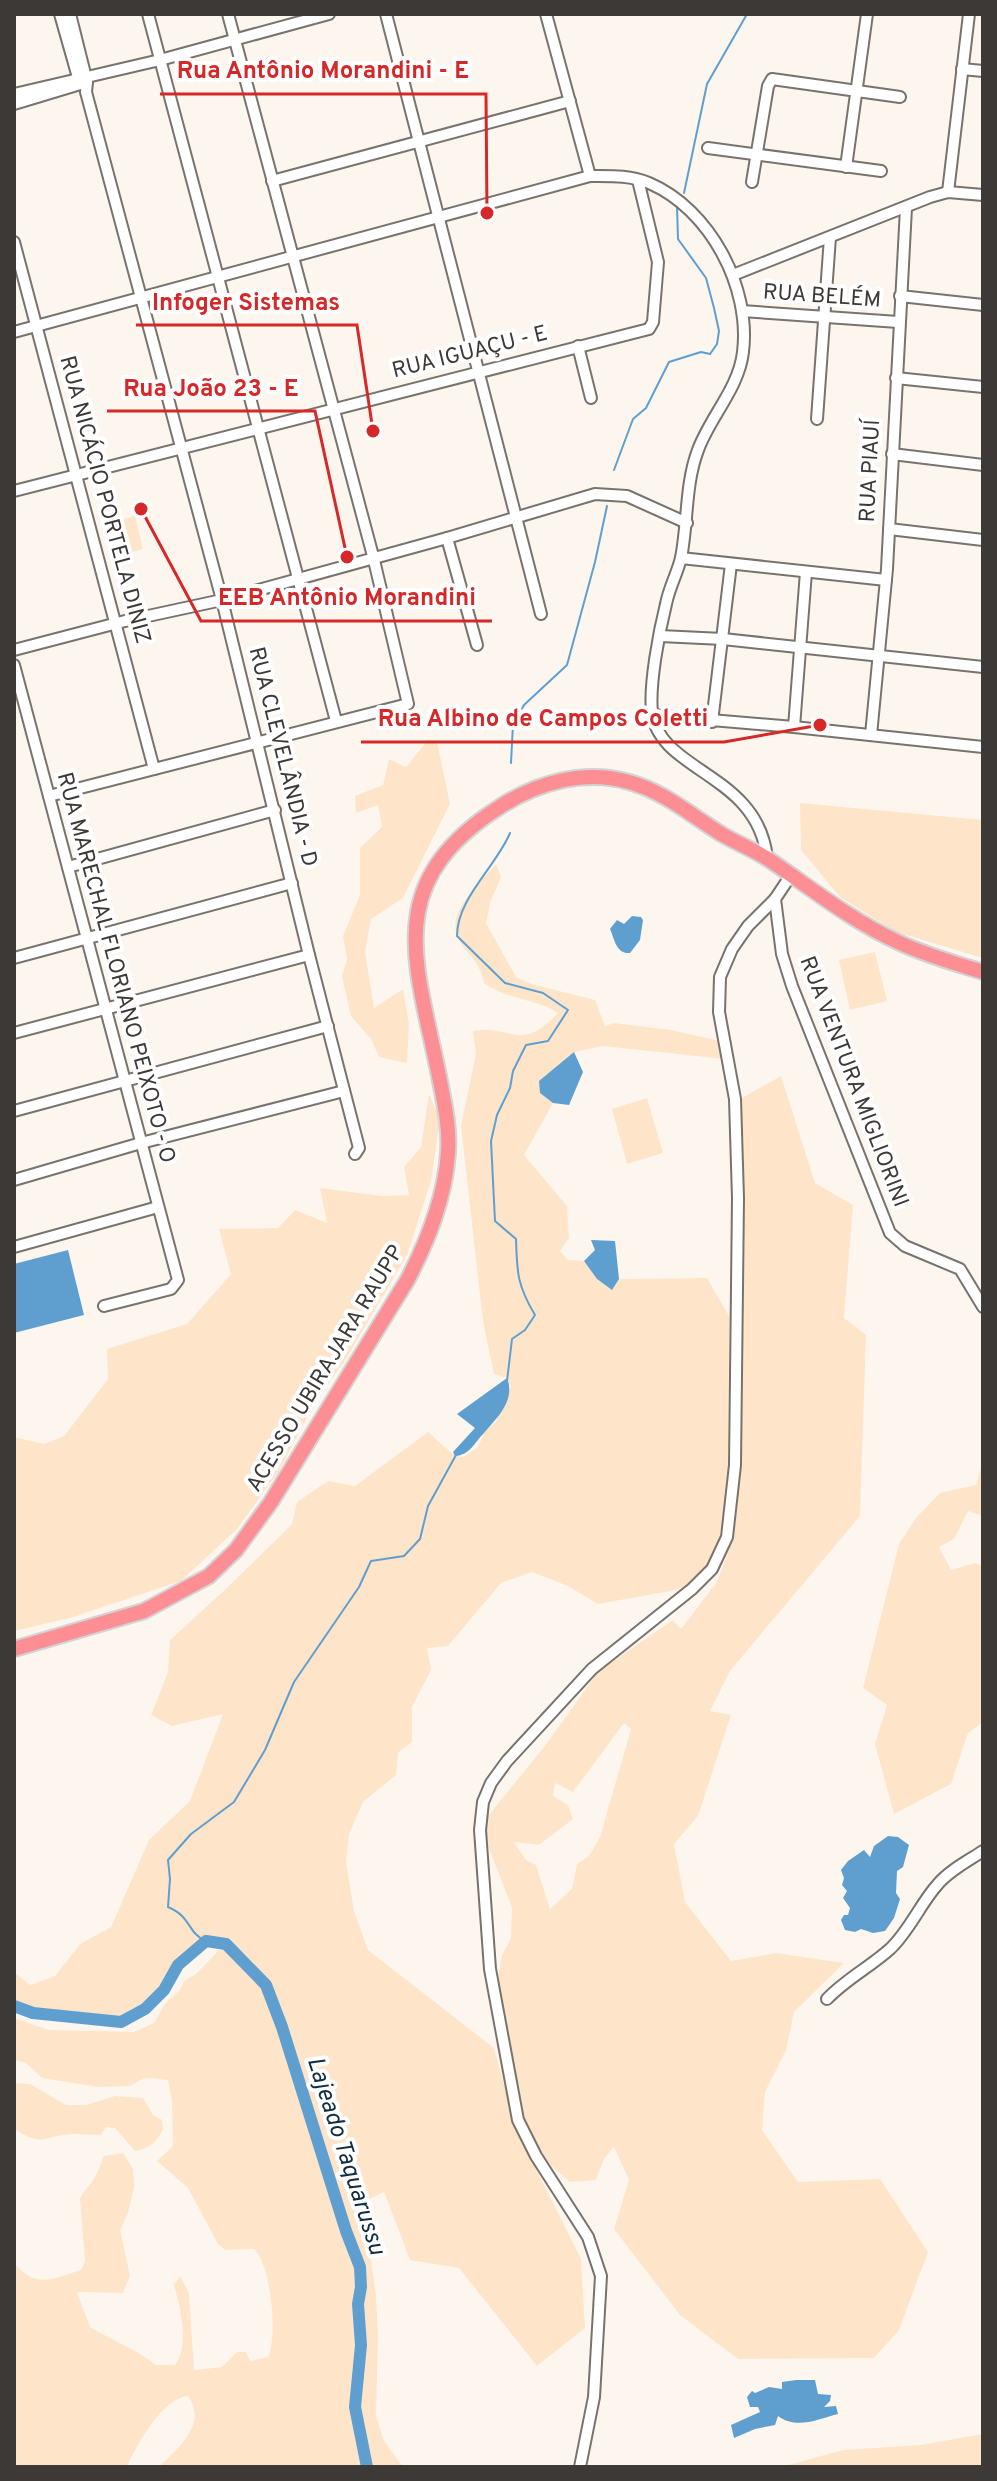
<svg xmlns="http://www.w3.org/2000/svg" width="997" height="2481" font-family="Overpass,sans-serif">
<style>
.green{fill:#fee5c9;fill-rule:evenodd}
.water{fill:#5f9fd0}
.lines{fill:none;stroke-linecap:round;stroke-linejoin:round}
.stream{stroke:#5f9fd0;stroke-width:2}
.river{stroke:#5f9fd0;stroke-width:12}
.minor-casing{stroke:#79736d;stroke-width:14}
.highway-casing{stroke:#d4d3d3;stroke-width:18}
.minor{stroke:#fff;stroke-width:10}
.highway{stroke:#fd8e93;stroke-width:14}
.labels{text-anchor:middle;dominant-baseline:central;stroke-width:8;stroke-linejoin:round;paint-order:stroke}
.street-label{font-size:22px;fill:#3c3937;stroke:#fff}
.water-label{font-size:24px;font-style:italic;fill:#0f2c40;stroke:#fff}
.leader{fill:none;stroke:#d62828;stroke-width:3}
.callout-dot{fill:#d62828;stroke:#fff;stroke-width:3}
.callout-label{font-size:24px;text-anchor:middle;font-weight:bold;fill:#d62828;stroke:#fff;stroke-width:8;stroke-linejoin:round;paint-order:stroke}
</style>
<rect width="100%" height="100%" fill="#fdf6ef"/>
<g class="green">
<path d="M135 516 143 549 118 556 109 523Z"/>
<path d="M428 740 437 742 450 804 403 898 371 919 365 952 374 1008 403 989 409 1024 407 1063 379 1057 371 1039 351 1016 342 976 347 959 343 936 360 895V848L382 827 378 805 356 813 355 796 383 785 389 759 406 767Z"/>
<path d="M800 803 983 820V958L896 932 840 897 801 850Z"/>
<path d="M496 864 501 877 490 903 486 923 516 977 531 984 595 1000 605 1026 614 1023 671 1030 720 1041 724 1059 603 1046 574 1052 540 1093 553 1103 524 1155 567 1206 569 1238 560 1251 568 1260 584 1261 597 1279 612 1290 619 1279 707 1278 729 1316 728 1498 715 1555 690 1584 676 1590 598 1604 568 1586 532 1572 501 1583 448 1646 427 1648 431 1670 412 1707V1742L398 1753 396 1775 363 1802 349 1834 346 1862 354 1911 368 1950 494 2048 516 2129 581 2259 585 2328 537 2366 459 2268 410 2260 384 2192 363 2202 376 2296 378 2335 376 2416 384 2441 403 2467H159C178 2448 208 2424 188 2396 163 2398 136 2445 127 2467H14V2263C36 2289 53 2279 81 2270L85 2261 80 2199C84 2189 92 2184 96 2175 100 2168 100 2163 104 2156L123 2153 133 2169 134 2187 128 2213 120 2230 130 2276 123 2293 77 2292 90 2327C112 2340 136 2349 156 2365H175C190 2345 180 2307 174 2285L180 2276 189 2293 194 2370 222 2367 237 2352H246L250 2361 268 2357C278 2335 271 2265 254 2249L225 2250 218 2244 188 2188 157 2161 173 2146 172 2102 168 2080 148 2078 142 2079 130 2086 98 2087 42 2078 26 2063 14 2060V2018L49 2030 134 2032 154 2023 165 2004 180 1990 184 1981 196 1974 225 1944 206 1942 178 1965 164 1990 145 2009 121 2022 33 2013 14 2006V1972L30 1985 55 1976 80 1944 111 1927 149 1840 190 1801 223 1714 172 1726 151 1715 168 1672 170 1640 228 1587 292 1524 297 1502 328 1481 355 1486 428 1432 455 1456 463 1457 478 1447 485 1431 496 1422 511 1387 507 1378 494 1374 483 1321 461 1126 476 1054 473 1031C514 1024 519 1054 558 1013 535 998 506 1000 484 983 481 966 472 958 462 945 440 916 478 886 496 864Z"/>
<path d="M875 952 887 1001 850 1010 839 960Z"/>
<path d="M781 1076 815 1183 853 1205 844 1318 866 1335 860 1516 730 1671 710 1711 731 1715 698 1816 674 1844 685 1902 731 1961 776 1953 844 1963 794 2012 786 2050 765 2092 762 2130 798 2182 880 2179 928 2252 899 2330 874 2358 738 2359 680 2315 614 2229 629 2180 614 2147 604 2159 596 2180 570 2182 546 2161 526 2126 498 1978 502 1955 511 1938 512 1908 485 1838 488 1816 544 1747 599 1671 673 1620 681 1629 717 1582 728 1552 737 1513 742 1303 740 1099ZM624 1723 631 1729 600 1837 589 1856 577 1864 572 1889 550 1909 536 1865 526 1860 514 1842 539 1845 573 1819 568 1805 553 1796 555 1783 573 1792Z"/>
<path d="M429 1094 440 1120 431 1181 407 1255 346 1359 314 1404 279 1471 237 1529 181 1581 70 1618 14 1631V1437L44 1444 64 1436 108 1379 107 1349 187 1324 231 1274 219 1229 278 1228 295 1210 327 1223 320 1188 382 1196 409 1195 404 1167 421 1147Z"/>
<path d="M647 1098 663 1153 627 1164 612 1109Z"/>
<path d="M983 1460V1516L968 1511 954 1539 939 1547 951 1570 975 1563 983 1566V1722L968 1733 951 1784 894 1814 875 1744 887 1705 863 1688 899 1544 916 1518 940 1493 976 1485Z"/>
<path d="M14 2083 30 2084 66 2105H86L115 2096 143 2098 153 2115 162 2120 163 2129C157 2142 149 2149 135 2151L115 2128 106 2127 101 2135C92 2135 83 2134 75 2134 45 2134 46 2149 14 2129Z"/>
<path d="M983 2434V2467H781L843 2450 920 2445Z"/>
</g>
<g class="water">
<path d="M632 916 641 917 643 920 640 940 630 953C616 954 615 940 610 929L617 920 624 924Z"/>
<path d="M574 1052 583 1072 569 1105 553 1103 540 1093 539 1081Z"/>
<path d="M591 1240 615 1241 619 1279 612 1290 597 1279 584 1261 595 1250Z"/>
<path d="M68 1250 84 1315 14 1333V1264Z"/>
<path d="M507 1378C516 1400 497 1418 484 1433 474 1443 470 1455 455 1456L453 1452 475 1428 457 1414Z"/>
<path d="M888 1836 898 1837 909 1845 903 1867 897 1871 896 1893 900 1899 894 1918 885 1931 873 1933 861 1929 855 1932 845 1930 841 1920 844 1915H848L850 1908 843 1898 847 1891 842 1885 844 1878 841 1870 848 1861 864 1850 870 1857 874 1846Z"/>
<path d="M796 2380H815L818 2394 831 2395 830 2401 824 2407 836 2406 838 2414C818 2419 797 2430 778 2416L775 2425 755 2429 734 2438 731 2425 760 2412 758 2407H750L747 2397 752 2391 755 2393 769 2387 782 2389V2382Z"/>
</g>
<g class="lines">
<g class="stream">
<path d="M684 193 707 84 747 14"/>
<path d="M614 470 633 419 646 408 669 362 701 352 710 354 717 344 719 331 714 308 706 278 678 239 677 207"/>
<path d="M511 763 513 724 524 705 567 665 595 562 607 506"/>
<path d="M507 1381 512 1339 525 1330 535 1315C517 1285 517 1272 516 1239L495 1221 491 1141 497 1115 510 1088 513 1071 526 1045 548 1041 568 1010 543 993 505 983 457 936C457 898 496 867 510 833"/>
<path d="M206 1941C187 1933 192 1917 168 1907L170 1879 168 1860 191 1834 234 1802 265 1750 294 1682 359 1587 371 1561 404 1556 420 1539 428 1506 456 1455"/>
</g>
<path class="river" d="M14 2006 33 2013 121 2022 145 2009 164 1990 178 1965 206 1941 226 1944 266 1985 282 2027 346 2231 360 2267 361 2287 358 2304 361 2345 355 2407 367 2467"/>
<defs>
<g id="minor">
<path d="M60 14 79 81"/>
<path d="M70 14 87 82 86 92 222 600 309 955 359 1148 355 1154"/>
<path d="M148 14 336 721"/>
<path d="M386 14 541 614"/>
<path d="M546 14 590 176"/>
<path d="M962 69 983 71"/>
<path d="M14 94 160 60 329 14"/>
<path d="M14 104 87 82"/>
<path d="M708 148 881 171"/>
<path d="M846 167 867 14"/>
<path d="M272 181 570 101"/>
<path d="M752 182 768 86 772 79 900 97"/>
<path d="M948 192 969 14"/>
<path d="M14 242 154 769"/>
<path d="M733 275 930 197 948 192 983 195"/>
<path d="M900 296 983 305"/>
<path d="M742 311 898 322"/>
<path d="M14 332 590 176C610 176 630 175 649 183 710 209 751 287 743 352 739 388 710 417 698 450 685 484 688 523 681 558 677 574 669 588 666 604 659 632 649 685 652 712 659 772 758 773 767 858"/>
<path d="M578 346 591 398"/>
<path d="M896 378 983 387"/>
<path d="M817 419 830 237"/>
<path d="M892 454 983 465"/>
<path d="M14 491 649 329 653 322 658 262 638 180"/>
<path d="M889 529 983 540"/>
<path d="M447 538 477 645"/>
<path d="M681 558 886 580"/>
<path d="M660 636 723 639 983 667"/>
<path d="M14 650 125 621 222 600 447 538 595 494 627 496 687 523"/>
<path d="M14 665 178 1280 171 1289 104 1306"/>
<path d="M652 715 794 727 983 747"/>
<path d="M712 722 731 564"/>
<path d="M794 727 806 572"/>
<path d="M871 735 887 569 906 208"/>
<path d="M49 796 408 704 373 556 228 14"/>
<path d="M68 867 275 810"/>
<path d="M791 875 775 899 782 954 792 986 890 1233 905 1246 960 1269 983 1307"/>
<path d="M14 958 292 883"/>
<path d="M14 1033 309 955"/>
<path d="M14 1111 328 1026"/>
<path d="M14 1180 141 1143 344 1091"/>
<path d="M14 1247 158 1207"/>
<path d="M827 1999C846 1979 870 1967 890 1949 910 1930 920 1904 938 1884 950 1870 968 1861 983 1851"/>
<path d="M580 2467 594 2397 601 2276 588 2237 536 2156 518 2120 490 1969 480 1830 483 1802 491 1783 507 1761 592 1669 692 1589 712 1569 727 1537 735 1465 738 1198 735 1099 719 1012 720 977 732 949 748 926 775 899"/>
</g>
<path id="highway" d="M14 1649 144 1611 209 1576 236 1550 271 1502 408 1279C428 1240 445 1198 448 1153 450 1127 444 1102 439 1076 416 962 381 884 498 808 536 783 583 769 629 782 665 792 692 816 723 835 739 844 756 851 771 861 812 889 852 921 898 942 925 955 954 963 983 972"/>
</defs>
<use href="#minor" class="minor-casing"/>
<use href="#highway" class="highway-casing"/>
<use href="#minor" class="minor"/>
<use href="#highway" class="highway"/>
</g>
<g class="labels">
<g class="street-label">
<text transform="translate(822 297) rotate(4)">RUA BELÉM</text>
<text transform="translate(470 353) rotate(-14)">RUA IGUAÇU - E</text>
<text transform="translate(871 471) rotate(-87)">RUA PIAUÍ</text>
<text transform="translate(104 500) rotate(75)">RUA NICÁCIO PORTELA DINIZ</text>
<text transform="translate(282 757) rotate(76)">RUA CLEVELÂNDIA - D</text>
<text transform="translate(115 968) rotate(75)">RUA MARECHAL FLORIANO PEIXOTO - O</text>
<text transform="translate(853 1082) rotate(69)">RUA VENTURA MIGLIORINI</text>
<text transform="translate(326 1369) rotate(-59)">ACESSO UBIRAJARA RAUPP</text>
</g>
<g class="water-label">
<text transform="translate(345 2156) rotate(72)">Lajeado Taquarussu</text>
</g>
</g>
<path class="leader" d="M487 213L486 94H160M373 431L357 325H136M347 557L315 411H107M141 509L201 621H492M820 725L724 742H361"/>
<g class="callout-dot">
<circle cx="487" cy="213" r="8"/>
<circle cx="373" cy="431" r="8"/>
<circle cx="347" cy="557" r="8"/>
<circle cx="141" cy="509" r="8"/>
<circle cx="820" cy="725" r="8"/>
</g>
<g class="callout-label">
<text x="323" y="78">Rua Antônio Morandini - E</text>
<text x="246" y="310">Infoger Sistemas</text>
<text x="211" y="396">Rua João 23 - E</text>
<text x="347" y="605">EEB Antônio Morandini</text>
<text x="543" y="726">Rua Albino de Campos Coletti</text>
</g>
<rect width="997" height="2481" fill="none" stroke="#3c3937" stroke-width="32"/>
</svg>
